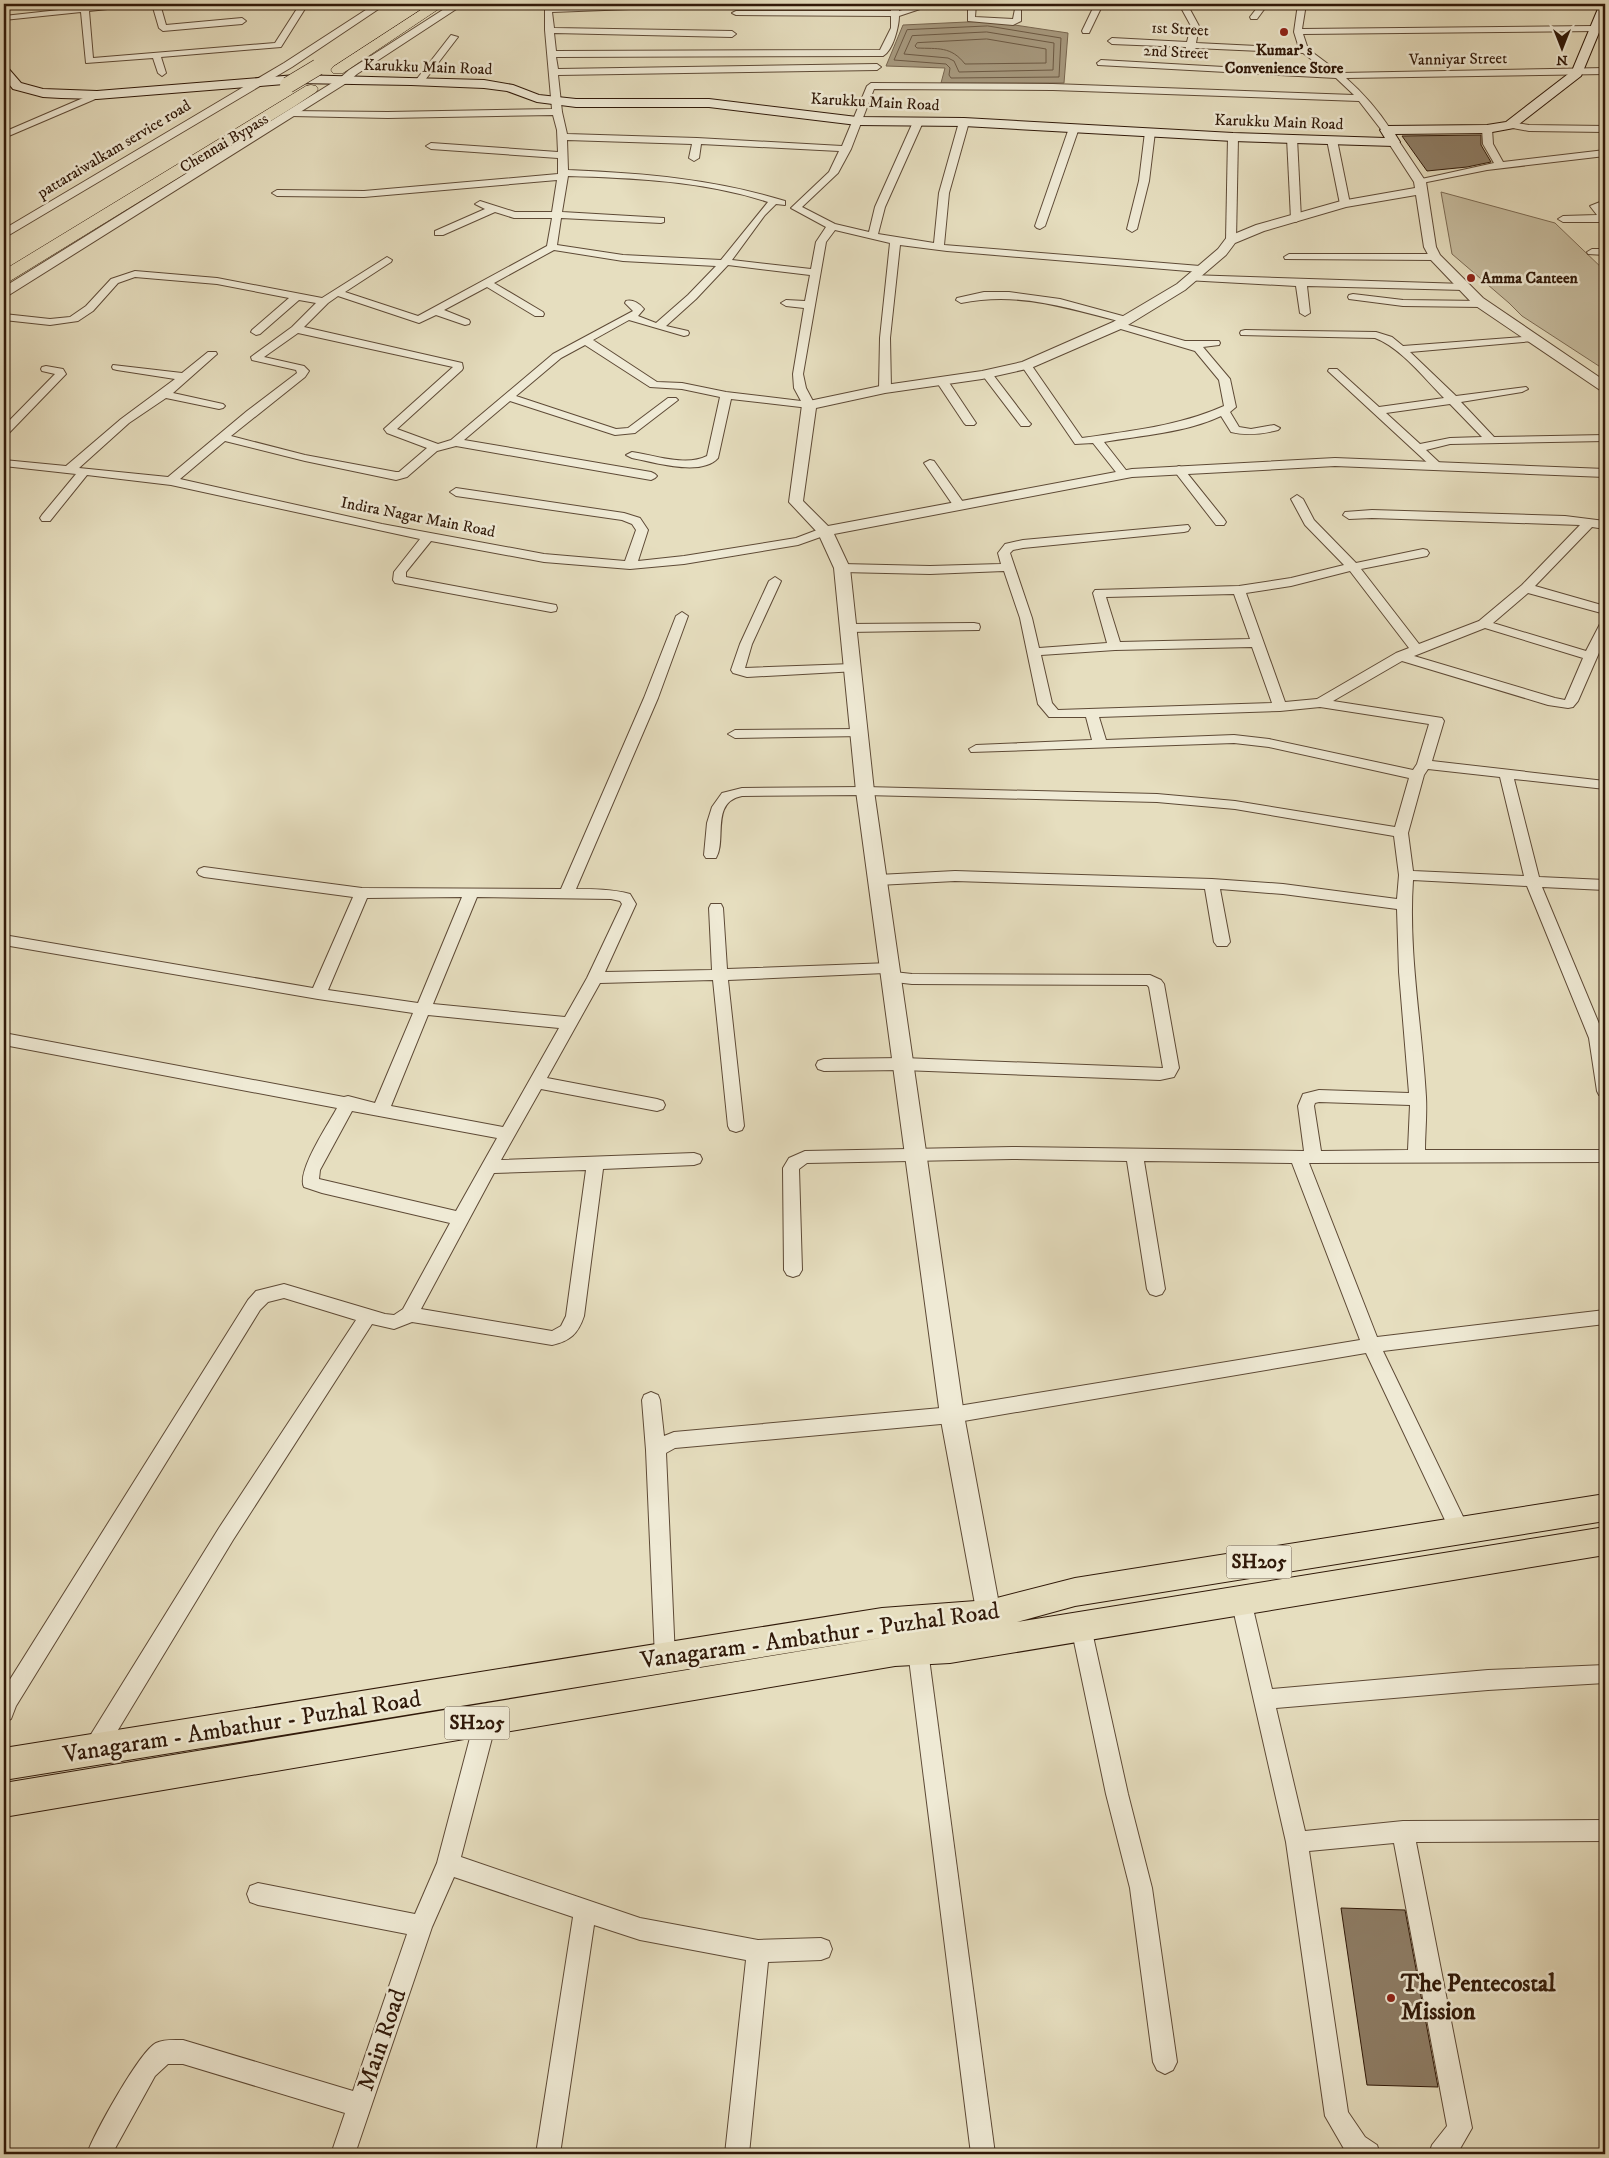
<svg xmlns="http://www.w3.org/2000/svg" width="1609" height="2158" font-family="'IM FELL DW Pica',serif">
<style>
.green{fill:#c7bda0;stroke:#7c6b54}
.water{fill:#a89b81;stroke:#786751}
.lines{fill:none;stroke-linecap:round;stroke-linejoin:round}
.shore{stroke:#6c5a45;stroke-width:1}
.building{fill:#8f7f68;stroke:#301909}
.minor-casing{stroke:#5e4a36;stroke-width:2}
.tertiary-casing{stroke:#5e4a36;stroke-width:2}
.secondary-casing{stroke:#301909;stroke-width:2}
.primary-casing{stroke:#301909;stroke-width:2}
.trunk-casing{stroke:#301909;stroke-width:1}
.minor{fill:#efead5;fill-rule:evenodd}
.tertiary{fill:#efead5;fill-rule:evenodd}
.secondary{fill:#efead5;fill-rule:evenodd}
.primary{fill:#e6debf;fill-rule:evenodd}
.trunk{fill:#e6debf;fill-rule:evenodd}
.trunk-bridge-casing{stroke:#301909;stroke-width:17;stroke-linecap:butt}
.trunk-bridge{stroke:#e6debf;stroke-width:16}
.poi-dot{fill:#8f2418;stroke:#efead5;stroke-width:2}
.labels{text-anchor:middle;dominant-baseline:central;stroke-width:5;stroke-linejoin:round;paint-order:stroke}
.far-street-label{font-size:16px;fill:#301909;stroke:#efead5}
.far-poi-label{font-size:16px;font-weight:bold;fill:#301909;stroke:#efead5}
.shield{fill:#efead5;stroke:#695846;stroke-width:1}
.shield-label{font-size:19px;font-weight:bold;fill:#301909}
.near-street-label{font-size:24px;fill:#301909;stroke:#efead5}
.near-poi-label{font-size:24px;font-weight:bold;fill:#301909;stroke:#efead5;text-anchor:start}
</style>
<rect width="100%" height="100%" fill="#e6debf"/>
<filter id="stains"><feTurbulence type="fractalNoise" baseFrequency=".004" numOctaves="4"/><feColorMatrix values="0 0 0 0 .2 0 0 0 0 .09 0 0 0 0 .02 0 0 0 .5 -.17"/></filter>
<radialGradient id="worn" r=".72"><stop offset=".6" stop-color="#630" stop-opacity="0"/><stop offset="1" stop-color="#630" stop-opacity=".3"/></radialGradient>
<path class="green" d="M1441 192 1555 223 1605 271V370L1522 316 1509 303 1452 254Z"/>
<path class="water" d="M988 21 1068 33 1064 83H941L945 68 886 66 903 25Z"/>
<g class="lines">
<g class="shore">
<path d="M988 26 1061 38 1059 77 951 78 949 75 950 68 946 64 894 60 907 30Z"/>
<path d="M987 32 1054 43 1053 70 959 72 954 61 948 58 904 54 912 36Z"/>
<path d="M987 39 1046 49V63L965 64C951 46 938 49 917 48L915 46 917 43Z"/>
</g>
</g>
<g class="building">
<path d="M1481 135V145L1491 162 1467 167 1427 171 1402 136Z"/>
<path d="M1341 1908 1405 1910 1438 2087 1367 2085Z"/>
</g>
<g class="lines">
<defs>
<g id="minor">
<path d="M114 4H139L135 6 89 11 93 58 275 43 300 4H308L281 47 161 57 166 73 162 76 158 73 153 58 86 63 81 12 4 20V16Z"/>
<path d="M152 4H160L166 25 242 18 246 21 242 24 163 31 159 28Z"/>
<path d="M650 4 687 5 683 7 552 12 554 28 732 31 736 34 732 37 554 33 556 51 880 50 891 28V16L736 15 732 13 736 11H891V4H899V11L923 4H935L899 16C899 26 893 51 883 56L556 57 558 69 877 64 881 67 877 70 558 75 562 112 567 134 697 138 842 146 867 86 871 83 1053 84 1354 95 1336 78 1098 65 1097 63 1101 60 1329 73 1303 53 1195 48 1193 55 1189 58 1185 55 1186 47 1112 44 1108 41 1112 38 1187 42 1191 26 1179 4H1187L1199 26 1196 43 1299 48 1294 32 1298 4H1306L1302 29 1594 26 1597 27V31L1303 34 1308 49 1340 73 1605 68V74L1346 78C1364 94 1378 110 1391 130L1386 133 1383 132 1359 101 1053 90 874 89 851 149 838 173 802 207 835 224 869 232 875 207 913 122 918 119 921 120 923 122 885 207 878 234 934 243 939 193 959 122 964 119 969 122 949 193 944 245 1200 266 1205 269 1200 272 947 251 900 245 890 338 891 389 885 392 879 389 880 338 890 243 835 230 826 242 803 374 806 388 815 405 809 408 731 399 718 458C701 477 654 462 632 458L626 455 632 452C654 455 686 467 707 456L720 397 682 389 650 387 585 345 561 358 516 396 616 429 628 428 668 398H676L678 400 635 433 615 435 510 401 464 440 651 472 655 474 657 476 655 478 651 480 456 446 437 451 407 477 396 480 305 461 225 441 180 479 382 524 544 554 625 561 636 530 632 524 622 520 456 496 450 492 456 488 624 513 640 518 648 530 638 561 684 556 796 538 825 527 831 531 829 534 798 545 684 564 630 569 544 562 431 541 406 572V577L556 605 557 608 556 611 551 612 395 583 393 580 394 572 420 539 171 485 87 475 50 521H42L40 518 42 515 76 474 4 466V460L66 466 121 419 175 379 117 370 113 369 112 367 113 365 182 373 208 352H216L217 354 173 393 223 404 225 406 223 408 219 409 166 398 129 423 79 468 168 477 247 411 297 373 296 370 252 360 251 357 292 327 316 303 299 300 260 334 256 335 251 332 252 330 289 298 217 284 135 277 118 283 93 311 78 321 50 325 4 320V314L50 319 70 317 86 306 111 279 135 271 217 278 322 298 387 257 392 260 391 262 345 292 418 316 547 246 552 218H514L495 212 443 235H435V231L485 209 475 204 480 201 515 212H552L557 180 364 197 277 196 272 193 277 190 364 191 558 174V158L431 149 426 146 431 143 558 152 557 130 553 115 388 118 292 116 289 115V111L388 112 552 109 545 30V8ZM567 140 692 144 689 158 694 161 699 158 701 144 839 151 829 172 791 208 826 227 816 242 811 269 732 260 765 215 776 204 785 205V201C714 179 642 173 568 170ZM568 176C635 178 703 181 768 202L721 260 623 255 557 245 561 218 661 223 664 222V218L562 212ZM554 250 623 261 716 266 688 295 656 323 638 316 644 309C640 304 633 299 626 301L625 303 633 311 553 354 451 440 438 444 397 429 462 370 463 368 462 363 304 327 328 303 338 296 419 323 436 315 465 325 469 324 470 322 469 320 444 310 487 287 535 316H543L544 314 543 312 494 283ZM728 265 810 275 805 301 786 300 781 303 786 306 804 308 793 374 794 388 801 401 726 392 682 383 657 382 593 340 629 320 684 336 688 335 689 333 688 331 666 326 696 299ZM298 333 453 367 384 429 387 433 427 448 399 472H396L305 455 231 436 305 377 309 371 304 366 264 357Z"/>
<path d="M968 4H976L975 17 1013 19 1015 9H1021V21L1013 25 968 21Z"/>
<path d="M1095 4H1103L1089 33H1083L1082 31Z"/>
<path d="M1260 4H1268L1257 19H1251L1250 17Z"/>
<path d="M451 35 458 37 422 84H416V80Z"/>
<path d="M97 92 101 95 100 97 4 138V132Z"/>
<path d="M1510 122 1529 125 1605 126V132L1529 131 1507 127V123Z"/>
<path d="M1074 125 1079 128 1045 226 1040 229 1037 228 1035 226 1069 128Z"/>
<path d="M1487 126 1492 129 1493 144 1503 162 1605 150V156L1487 170 1417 184V180L1494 163 1483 144 1482 129Z"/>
<path d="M1150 129 1155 132 1149 181 1137 229 1132 232 1127 229 1139 181 1145 132Z"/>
<path d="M1233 134 1238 137 1236 240 1231 243 1226 240 1228 137Z"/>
<path d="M1292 135 1297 138 1301 219 1296 222 1291 219 1287 138Z"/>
<path d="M1332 137 1337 140 1350 204 1345 207 1340 204 1327 140Z"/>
<path d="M1605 200V206L1601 207 1605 213V222H1563L1558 219 1563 216 1597 215 1590 206Z"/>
<path d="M1592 249H1605V255L1588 254 1587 252Z"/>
<path d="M1289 254H1435L1440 257 1435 260 1285 259 1284 257Z"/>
<path d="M1190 275 1464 284 1469 287 1464 290 1307 286 1310 313 1305 316 1300 313 1296 286 1186 280 1185 278Z"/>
<path d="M1009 292 1060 299 1130 318 1131 320 1126 323C1069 309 1021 291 961 303L956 300 957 298 984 292Z"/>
<path d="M1353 294 1403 300 1482 301 1487 304 1482 307 1403 306 1349 299 1348 297 1349 295Z"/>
<path d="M1118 322 1185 341H1219L1220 343 1219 345 1203 347 1230 379 1236 407 1230 412 1239 427 1251 429 1274 425 1280 428 1278 430C1262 434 1247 436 1231 432L1221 416C1185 433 1142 435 1104 442L1129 474 1127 476H1119L1093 443 1075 444 1021 365 1022 363H1030L1082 438C1129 431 1180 426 1224 406L1219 380 1195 351 1114 327 1113 325Z"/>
<path d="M1245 330 1376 332 1392 337 1403 346 1537 336 1538 338 1533 341 1410 352 1456 396 1526 387 1528 389 1522 392 1461 402 1494 437 1605 435V441L1450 444 1426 450 1443 466 1441 468H1433L1328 371 1329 369H1337L1379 407 1444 398C1425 379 1400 347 1375 338L1241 335 1240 333 1241 331ZM1450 404 1482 437 1450 438 1420 444 1386 413Z"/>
<path d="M46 366 63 369 66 374 8 434 4 435V426L55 374 42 371 41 369 42 367Z"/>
<path d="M987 371 991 372 1029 422 1031 424 1029 426H1021L983 376 982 374Z"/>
<path d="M942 378 948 381 976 423 974 425H966L964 423 936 381Z"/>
<path d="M930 460 934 461 963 502 965 505 963 508H955L924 463Z"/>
<path d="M1179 466 1183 468 1224 519 1226 522 1224 525H1216L1175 472 1173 470 1175 468Z"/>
<path d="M1297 495 1303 499 1314 520 1356 563 1423 549 1427 550 1429 553 1427 556 1361 569 1419 644 1479 621 1522 585 1580 525 1372 518 1349 519 1343 515 1345 512 1372 510 1565 516 1605 521V529L1592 527 1535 586 1605 606V614L1528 593 1493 623 1586 651 1600 624 1605 623V639L1578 701 1573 707 1568 708 1548 705 1402 661 1333 701 1442 718 1444 721 1432 761 1605 781V789L1514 779 1539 877 1605 880V890L1542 887 1605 1038V1097L1599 1095 1597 1091 1589 1038 1527 886 1413 880C1408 953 1422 1025 1426 1097 1427 1115 1425 1133 1425 1150H1605V1162L1309 1163 1377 1337 1605 1310V1324L1383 1351 1469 1529 1466 1535 1459 1538 1452 1535 1366 1353 952 1423 675 1448 666 1453 675 1658 672 1665 665 1667 658 1665 655 1658 646 1450 642 1400 644 1395 651 1392 658 1395 660 1400 664 1436 674 1432 952 1407 1360 1340 1292 1163 1144 1161 1165 1289 1162 1294 1156 1296 1150 1294 1147 1289 1127 1161 1012 1159 807 1163 799 1169 802 1270 799 1275 793 1277 787 1275 784 1270 783 1168 789 1158 805 1151 1012 1147 1304 1151 1298 1106 1303 1094 1319 1090 1409 1093 1399 972 1397 909 1283 894 1220 889 1230 942 1227 946H1217L1214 942 1205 889 955 881 878 885 873 883 871 880 873 877 878 875 955 871 1212 879 1283 884 1397 899 1399 875 1394 836 1235 809 1157 802 865 795 742 796C710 802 727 840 716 858H706L704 855 707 823 712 807 722 793 742 788 865 787 1157 794 1235 801 1395 827 1409 778 1269 747 1234 743 971 752 969 749 976 745 1092 740 1086 717H1049L1038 704 1020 618 1004 571 930 574 842 572 836 568 842 564 930 566 1001 564 998 553 1005 544 1023 540 1188 525 1190 528 1188 531 1184 532 1023 548 1013 550 1010 553 1032 618 1039 648 1107 643 1093 593 1095 590 1239 586 1291 578 1344 565 1305 525 1291 499ZM1350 571 1409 648 1396 653 1317 699 1285 702 1246 593 1291 586ZM1234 594 1250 639 1120 642 1106 597ZM1485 628 1583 658 1565 700 1555 698 1414 656ZM1252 647 1272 703 1058 710 1052 703 1041 655 1115 650ZM1320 707 1429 724 1417 764 1413 770 1269 739 1234 735 1106 740 1099 717 1280 711ZM1428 769 1500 777 1524 876 1413 871 1408 833 1424 775ZM1319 1102 1410 1105 1408 1150 1321 1151 1314 1106 1315 1103Z"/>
<path d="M775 577 781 581 752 644 745 668 852 664 857 665 859 668 857 671 747 677 733 673 731 670 740 644 769 581Z"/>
<path d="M682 612 688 616 658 698 576 889C594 889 612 889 630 894L636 904 605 972 712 970 709 908 711 904H721L723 908 727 969 890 963 895 964 898 968 894 972 912 974 1150 975 1161 980 1164 984 1179 1068 1174 1077 1160 1080 903 1070 824 1071 818 1069 816 1065 818 1061 824 1059 903 1058 1163 1068 1149 987 1147 985 912 984 886 981 883 977 885 973 728 980 744 1126 742 1130 736 1132 730 1130 728 1126 713 980 600 983 547 1078 657 1099 663 1101 665 1105 663 1109 657 1111 541 1089 501 1160 694 1153 700 1155 702 1159 700 1163 694 1165 603 1169 584 1316C578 1334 570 1341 552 1345L412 1322 394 1329 372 1324 233 1540 101 1758 93 1761 85 1758 82 1751 85 1744 219 1528 356 1320 284 1298 268 1302 260 1310 16 1706 11 1719 4 1722V1689L248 1300 256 1291 284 1284 385 1314 394 1315 403 1309 450 1223 322 1193 304 1187C296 1172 329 1123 337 1108L4 1045V1033L344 1097 348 1096 375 1103 413 1013 318 999 4 945V935L313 988 353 897 204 877 199 875 197 872 199 869 204 867 362 888 561 889 644 698 676 616ZM462 897 418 1003 328 990 367 898ZM477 897 611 899 620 901 622 904 587 978 565 1017 433 1004ZM428 1015 559 1028 503 1127 391 1106ZM352 1111 497 1138 456 1211 319 1179 320 1170ZM586 1170 566 1316 561 1326 552 1331 421 1309 494 1173Z"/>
<path d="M974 623 979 624 980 627 979 630 848 632 842 628 848 624Z"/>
<path d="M860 729 865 730 867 733 865 736 735 738 728 734 735 730Z"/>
<path d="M1241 1591 1248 1594 1251 1600 1272 1689 1488 1670 1605 1665V1683L1488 1690 1276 1708 1305 1831 1403 1821 1605 1820V1841L1416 1842 1472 2128 1457 2154H1429L1432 2145 1447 2126 1394 1843 1309 1851 1348 2112 1365 2137 1377 2145 1380 2154H1347L1325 2116 1286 1842 1231 1600 1234 1594Z"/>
<path d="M1081 1618 1088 1621 1091 1627 1128 1794 1152 1888 1177 2062 1173 2070 1165 2074 1157 2070 1153 2062 1130 1888 1106 1794 1071 1627 1074 1621Z"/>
<path d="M917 1634 924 1636 927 1643 995 2154H971L907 1643 910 1636Z"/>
<path d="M487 1705 494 1708 498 1715 461 1857 640 1918 758 1940 821 1938 829 1941 832 1949 829 1957 821 1960 768 1962 749 2154H725L746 1960 640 1940 594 1925 560 2154H536L573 1917 454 1877 432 1927 355 2154H331L345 2113 183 2064H168L155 2076 112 2154H87C94 2134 139 2052 156 2043 164 2039 174 2040 183 2040L353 2091 407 1934 258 1905 250 1902 247 1894 250 1886 258 1883 415 1914 437 1863 476 1715 480 1708Z"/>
</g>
<g id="tertiary">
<path d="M375 4H386L292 67 4 238V229L284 63Z"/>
<path d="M452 4H464L357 74 348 82 9 295 4 296V287L340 78 349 70Z"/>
<path d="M1579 4H1604L1605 10 1584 7Z"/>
<path d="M1394 139 1398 140 1426 182 1436 247 1440 255 1483 298 1605 381V391L1600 390 1473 304 1431 260 1424 247 1416 195 1346 207 1264 231 1235 243 1226 255 1185 290 1123 328 1031 368 982 379 885 393 816 408 803 501 828 526 1132 469 1335 458 1605 469V477L1335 466 1132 477 834 534 850 568 874 791 964 1415 1001 1615 998 1623 989 1626 980 1623 977 1615 940 1415 856 791 834 568 818 533 789 502 802 405 809 401 885 385 982 371 1022 362 1113 322 1177 284 1218 249 1227 237 1256 225 1341 201 1415 188 1414 182 1388 142Z"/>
</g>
<path id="secondary" d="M1600 4H1605V18L1581 76 1514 128 1487 133 1395 134 1400 142 1394 146 1233 141 964 126 857 125 709 107H576L537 102 507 91 484 88 411 85 296 83 97 99 61 98 43 97 13 89 4 78V67L8 68 21 83 43 89 97 91 296 75 484 80 513 85 539 95 576 99H709L857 117 964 118 1233 133 1385 138 1380 130 1386 126 1487 125 1506 122 1572 71Z"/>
<path id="primary" d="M1605 1494V1521L1075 1606 1017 1622 1605 1527V1555L950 1663 895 1666 4 1817V1783L886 1637 4 1780V1748L882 1608 989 1600 1075 1578Z"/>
<g id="trunk">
<path d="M430 4H446L343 73H333L331 70 333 67Z"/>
<path d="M311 85 316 86 318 89 316 92 295 106 10 281 4 282V270L306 86Z"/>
</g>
</defs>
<use href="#minor" class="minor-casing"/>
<use href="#tertiary" class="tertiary-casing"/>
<use href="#secondary" class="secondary-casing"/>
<use href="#primary" class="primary-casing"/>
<use href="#trunk" class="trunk-casing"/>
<use href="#minor" class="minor"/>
<use href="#tertiary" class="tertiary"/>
<use href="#secondary" class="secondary"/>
<use href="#primary" class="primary"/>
<use href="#trunk" class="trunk"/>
<defs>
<path id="trunk-bridge" d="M288 85 318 67"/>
</defs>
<use href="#trunk-bridge" class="trunk-bridge-casing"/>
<use href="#trunk-bridge" class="trunk-bridge"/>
</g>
<g class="poi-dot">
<circle cx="1284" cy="32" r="5"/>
<circle cx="1471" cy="278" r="5"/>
<circle cx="1391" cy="1998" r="5"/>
</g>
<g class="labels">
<g class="far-street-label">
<text transform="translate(1180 29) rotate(3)">1st Street</text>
<text transform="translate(1176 52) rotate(3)">2nd Street</text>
<text transform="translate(1458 59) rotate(-1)">Vanniyar Street</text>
<text transform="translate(428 67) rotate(2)">Karukku Main Road</text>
<text transform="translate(875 102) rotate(3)">Karukku Main Road</text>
<text transform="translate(1279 122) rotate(2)">Karukku Main Road</text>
<text transform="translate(224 143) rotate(-31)">Chennai Bypass</text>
<text transform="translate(114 149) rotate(-31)">pattaraiwalkam service road</text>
<text transform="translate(418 517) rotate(11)">Indira Nagar Main Road</text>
</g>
<g class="far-poi-label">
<text x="1284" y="50">Kumar' s<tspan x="1284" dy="18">Convenience Store</tspan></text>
<text x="1481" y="278" text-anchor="start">Amma Canteen</text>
</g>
<g class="shield">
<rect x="1226.5" y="1545.5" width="65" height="33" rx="4"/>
<rect x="444.5" y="1706.5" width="65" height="33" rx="4"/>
</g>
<g class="shield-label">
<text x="1259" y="1562">SH205</text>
<text x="477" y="1723">SH205</text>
</g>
<g class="near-street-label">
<text transform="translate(820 1636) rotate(-8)">Vanagaram - Ambathur - Puzhal Road</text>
<text transform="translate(242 1727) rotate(-9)">Vanagaram - Ambathur - Puzhal Road</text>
<text transform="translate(382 2040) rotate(-71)">Main Road</text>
</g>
<g class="near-poi-label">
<text x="1401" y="1984">The Pentecostal<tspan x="1401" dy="28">Mission</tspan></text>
</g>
</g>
<rect width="1609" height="2158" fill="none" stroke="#e6debf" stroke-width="20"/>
<rect x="5" y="5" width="1599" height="2148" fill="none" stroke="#301909" stroke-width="2.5"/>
<rect x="10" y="10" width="1589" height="2138" fill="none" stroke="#301909"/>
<g transform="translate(1562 48) rotate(180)" stroke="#efead5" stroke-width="4" paint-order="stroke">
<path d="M0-4L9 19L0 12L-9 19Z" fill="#301909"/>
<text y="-8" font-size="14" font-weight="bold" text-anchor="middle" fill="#301909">N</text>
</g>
<rect width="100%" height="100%" filter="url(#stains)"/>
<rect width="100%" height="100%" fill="url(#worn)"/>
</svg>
